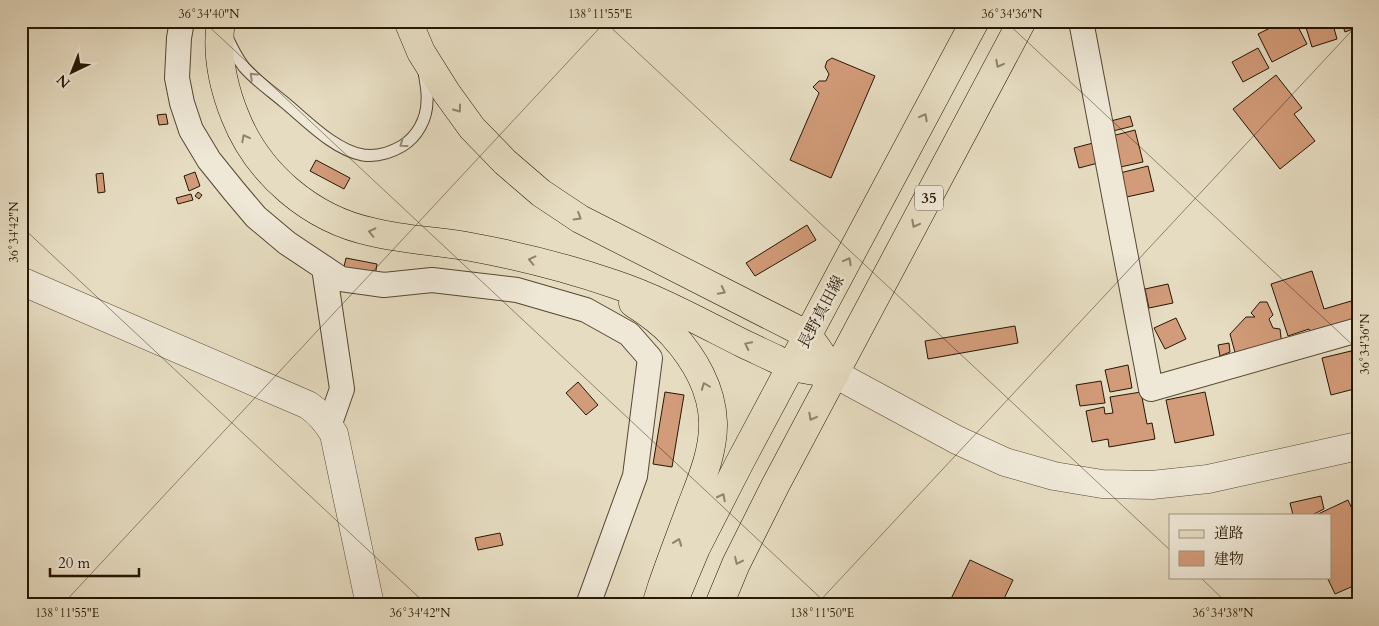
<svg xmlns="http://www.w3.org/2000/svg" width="1379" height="626" font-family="Cardo,'Noto Serif JP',serif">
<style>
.building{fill:#d29b79;stroke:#271703}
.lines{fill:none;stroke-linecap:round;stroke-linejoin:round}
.service-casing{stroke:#574832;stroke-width:13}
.minor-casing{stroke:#574832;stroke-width:26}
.tertiary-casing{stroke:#574832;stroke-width:29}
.primary-casing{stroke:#271703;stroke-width:29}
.motorway-casing{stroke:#271703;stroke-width:29}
.service{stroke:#efe8d7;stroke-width:11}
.minor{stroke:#efe8d7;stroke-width:24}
.tertiary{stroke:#efe8d7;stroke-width:28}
.primary{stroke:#e6dcc1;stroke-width:28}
.motorway{stroke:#e6dcc1;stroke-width:28}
.oneway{stroke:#90836c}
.oneway2{stroke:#958a78}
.ticks{fill:none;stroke:#271703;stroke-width:1;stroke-opacity:0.45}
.labels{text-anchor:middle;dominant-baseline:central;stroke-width:5;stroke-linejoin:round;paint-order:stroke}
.shield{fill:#efe8d7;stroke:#635643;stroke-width:1}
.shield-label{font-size:15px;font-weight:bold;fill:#271703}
.street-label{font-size:16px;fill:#271703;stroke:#efe8d7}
.neatline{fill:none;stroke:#271703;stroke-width:2}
.ticks-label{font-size:12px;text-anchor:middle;fill:#271703}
</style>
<rect width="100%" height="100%" fill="#e6dcc1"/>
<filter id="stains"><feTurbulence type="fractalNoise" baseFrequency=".004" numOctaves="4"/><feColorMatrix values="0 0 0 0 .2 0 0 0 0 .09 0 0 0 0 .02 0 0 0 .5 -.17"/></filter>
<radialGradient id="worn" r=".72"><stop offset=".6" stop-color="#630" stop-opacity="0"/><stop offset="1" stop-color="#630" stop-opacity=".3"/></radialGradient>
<g class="building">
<path d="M1284 21H1295L1307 44 1272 62 1258 34Z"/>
<path d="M1304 21H1332L1337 39 1312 47Z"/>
<path d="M1341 21H1358V27L1345 32Z"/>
<path d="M1258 48 1269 68 1243 82 1232 62Z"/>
<path d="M832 58 875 76 831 178 790 160 819 93 813 87 819 81H826L829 74 825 67 827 61Z"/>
<path d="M1276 75 1302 108 1294 114 1315 141 1280 169 1233 109Z"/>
<path d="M166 114 168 124 159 125 157 115Z"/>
<path d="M1130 116 1133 126 1109 132 1107 122Z"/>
<path d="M1135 130 1143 162 1116 168 1108 137Z"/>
<path d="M1093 143 1098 163 1079 168 1074 148Z"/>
<path d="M316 160 350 178 344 189 310 171Z"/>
<path d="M1148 166 1154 191 1122 198 1116 174Z"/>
<path d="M195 172 200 186 189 191 184 176Z"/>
<path d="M103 173 105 192 98 193 96 174Z"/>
<path d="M198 192 202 195 199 199 195 196Z"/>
<path d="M191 194 193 200 178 204 176 198Z"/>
<path d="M807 225 816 240 755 276 746 263Z"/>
<path d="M346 258 377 264 375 276 343 271Z"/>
<path d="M1312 271 1324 309 1358 299V323L1312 337 1309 329 1288 336 1271 284Z"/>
<path d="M1168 284 1173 303 1149 308 1145 289Z"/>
<path d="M1260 302H1267L1273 315 1269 319 1273 328 1280 329 1282 346 1236 356 1230 334 1246 317H1255L1251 313Z"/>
<path d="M1176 318 1186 339 1165 349 1154 328Z"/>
<path d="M1015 326 1018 343 928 359 925 341Z"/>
<path d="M1229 343 1230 352 1220 356 1218 345Z"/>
<path d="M1351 351 1358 378V388L1331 395 1322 358Z"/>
<path d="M1128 365 1132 388 1110 392 1105 370Z"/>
<path d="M1101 381 1105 403 1080 406 1076 385Z"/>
<path d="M578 382 598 405 586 415 566 393Z"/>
<path d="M665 392 684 395 672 467 653 464Z"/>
<path d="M1141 392 1147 424 1152 423 1155 439 1109 447 1108 439 1092 442 1086 411 1104 407 1105 414 1113 413 1110 397Z"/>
<path d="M1205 392 1214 435 1175 443 1166 400Z"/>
<path d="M1321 496 1324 509 1312 515H1293L1290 503Z"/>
<path d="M1348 500 1358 522V584L1335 594 1327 577H1330V515H1316Z"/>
<path d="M500 533 503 545 478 550 475 538Z"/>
<path d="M970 560 1013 580 1001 605H948Z"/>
<path d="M21 563H23L28 578 21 581Z"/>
<path d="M1358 599V605H1340V603Z"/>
</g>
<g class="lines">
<defs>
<path id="service" d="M227 37C232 48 237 58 244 67 255 80 271 91 284 102 306 120 334 150 363 155 377 157 390 153 402 146 417 137 427 119 427 101 428 91 425 81 424 71"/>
<g id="minor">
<path d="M182 21 179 38 177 78 182 103 191 130 209 160 234 191 256 217 287 243 341 279 384 285 432 280 517 290 586 310 629 334 650 358 635 476 588 605"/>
<path d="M1081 21 1151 389 1358 330"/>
<path d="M324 268 342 389 329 426"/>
</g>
<g id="tertiary">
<path d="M21 281 308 405C320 413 327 422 334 434L370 605"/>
<path d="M835 374 957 440 1005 462 1054 476 1102 484 1152 485 1208 479 1358 446"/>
</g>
<g id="primary">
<path d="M672 605 696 548 740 462 975 21"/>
<path d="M719 605 736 564 775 486 1022 21"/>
</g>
<g id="motorway">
<path d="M221 21C216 53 223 86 235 116 258 174 311 219 372 232 404 240 438 241 471 247 520 256 567 268 614 284 659 299 702 323 744 344 755 349 765 354 776 359 781 362 787 365 793 367 807 370 822 372 835 374"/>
<path d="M408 21 421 52 446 92 472 128 505 162 541 193 580 219 808 335 835 374"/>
<path d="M633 303C647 312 661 322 672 334 694 358 712 389 713 422 714 451 701 481 691 507 681 534 671 560 662 586L656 605"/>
</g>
</defs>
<use href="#service" class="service-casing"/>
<use href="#minor" class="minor-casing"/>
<use href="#tertiary" class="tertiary-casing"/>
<use href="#primary" class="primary-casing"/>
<use href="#motorway" class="motorway-casing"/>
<use href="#service" class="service"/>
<use href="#minor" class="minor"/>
<use href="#tertiary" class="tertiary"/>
<use href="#primary" class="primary"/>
<use href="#motorway" class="motorway"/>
</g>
<defs><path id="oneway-chevron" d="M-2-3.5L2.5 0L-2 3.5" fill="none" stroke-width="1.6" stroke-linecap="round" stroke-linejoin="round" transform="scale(1.25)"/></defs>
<g class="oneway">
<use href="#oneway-chevron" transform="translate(999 64) rotate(118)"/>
<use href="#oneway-chevron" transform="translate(458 109) rotate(54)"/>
<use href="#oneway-chevron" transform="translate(924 117) rotate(-62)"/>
<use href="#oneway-chevron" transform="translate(245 138) rotate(-118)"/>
<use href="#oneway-chevron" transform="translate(578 217) rotate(31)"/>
<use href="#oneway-chevron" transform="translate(915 224) rotate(118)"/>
<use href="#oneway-chevron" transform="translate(372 232) rotate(-167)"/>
<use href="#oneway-chevron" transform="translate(532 260) rotate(-167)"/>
<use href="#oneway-chevron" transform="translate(848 261) rotate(-62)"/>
<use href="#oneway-chevron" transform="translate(722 291) rotate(27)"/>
<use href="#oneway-chevron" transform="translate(748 345) rotate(-154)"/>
<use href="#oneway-chevron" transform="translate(705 386) rotate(-111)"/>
<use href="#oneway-chevron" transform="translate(812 417) rotate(118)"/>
<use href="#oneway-chevron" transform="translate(722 497) rotate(-63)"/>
<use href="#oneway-chevron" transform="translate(678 542) rotate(-70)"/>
<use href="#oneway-chevron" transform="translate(738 561) rotate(115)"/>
</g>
<g class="oneway2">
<use href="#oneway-chevron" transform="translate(253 76) rotate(-136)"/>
<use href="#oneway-chevron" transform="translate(403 144) rotate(144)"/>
</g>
<path class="ticks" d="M203 21 828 605M604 21 1170 550M1005 21 1358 350M21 226 427 605M1200 577 1229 605M21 600 26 605M62 605 606 21M816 605 1358 24"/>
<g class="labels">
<rect class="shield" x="915" y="185.5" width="28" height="25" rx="4"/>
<g class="shield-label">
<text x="929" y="198">35</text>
</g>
<g class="street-label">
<text transform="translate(821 312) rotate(-62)">長野真田線</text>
</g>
</g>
<rect width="1379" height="626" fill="none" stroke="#e6dcc1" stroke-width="55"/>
<rect x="1169" y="514" width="162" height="65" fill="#efe8d7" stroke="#9f9482"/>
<rect x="1179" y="530" width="25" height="8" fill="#e6dcc1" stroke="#9f9482"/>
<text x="1214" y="538" font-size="15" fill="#271703">道路</text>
<rect x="1179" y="551" width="25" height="15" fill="#d29b79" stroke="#9f9482"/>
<text x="1214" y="564" font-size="15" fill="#271703">建物</text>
<g transform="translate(72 72) rotate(223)" stroke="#efe8d7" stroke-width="4" paint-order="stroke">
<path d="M0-4L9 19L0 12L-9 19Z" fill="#271703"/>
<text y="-8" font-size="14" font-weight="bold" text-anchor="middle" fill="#271703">N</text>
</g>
<path d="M50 568v8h89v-8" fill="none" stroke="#271703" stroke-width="2.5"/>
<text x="58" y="568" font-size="15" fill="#271703" stroke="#efe8d7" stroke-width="4" paint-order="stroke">20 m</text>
<rect x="28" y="28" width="1324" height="570" class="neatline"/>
<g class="ticks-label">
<text x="209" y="18">36°34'40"N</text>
<text x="600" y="18">138°11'55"E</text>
<text x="1012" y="18">36°34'36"N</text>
<text transform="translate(14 232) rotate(-90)" y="4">36°34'42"N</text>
<text transform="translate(1365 344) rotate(-90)" y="4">36°34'36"N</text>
<text x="67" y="617">138°11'55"E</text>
<text x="420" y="617">36°34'42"N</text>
<text x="822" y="617">138°11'50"E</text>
<text x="1223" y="617">36°34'38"N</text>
</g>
<rect width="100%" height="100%" filter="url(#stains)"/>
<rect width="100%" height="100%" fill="url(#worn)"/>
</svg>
